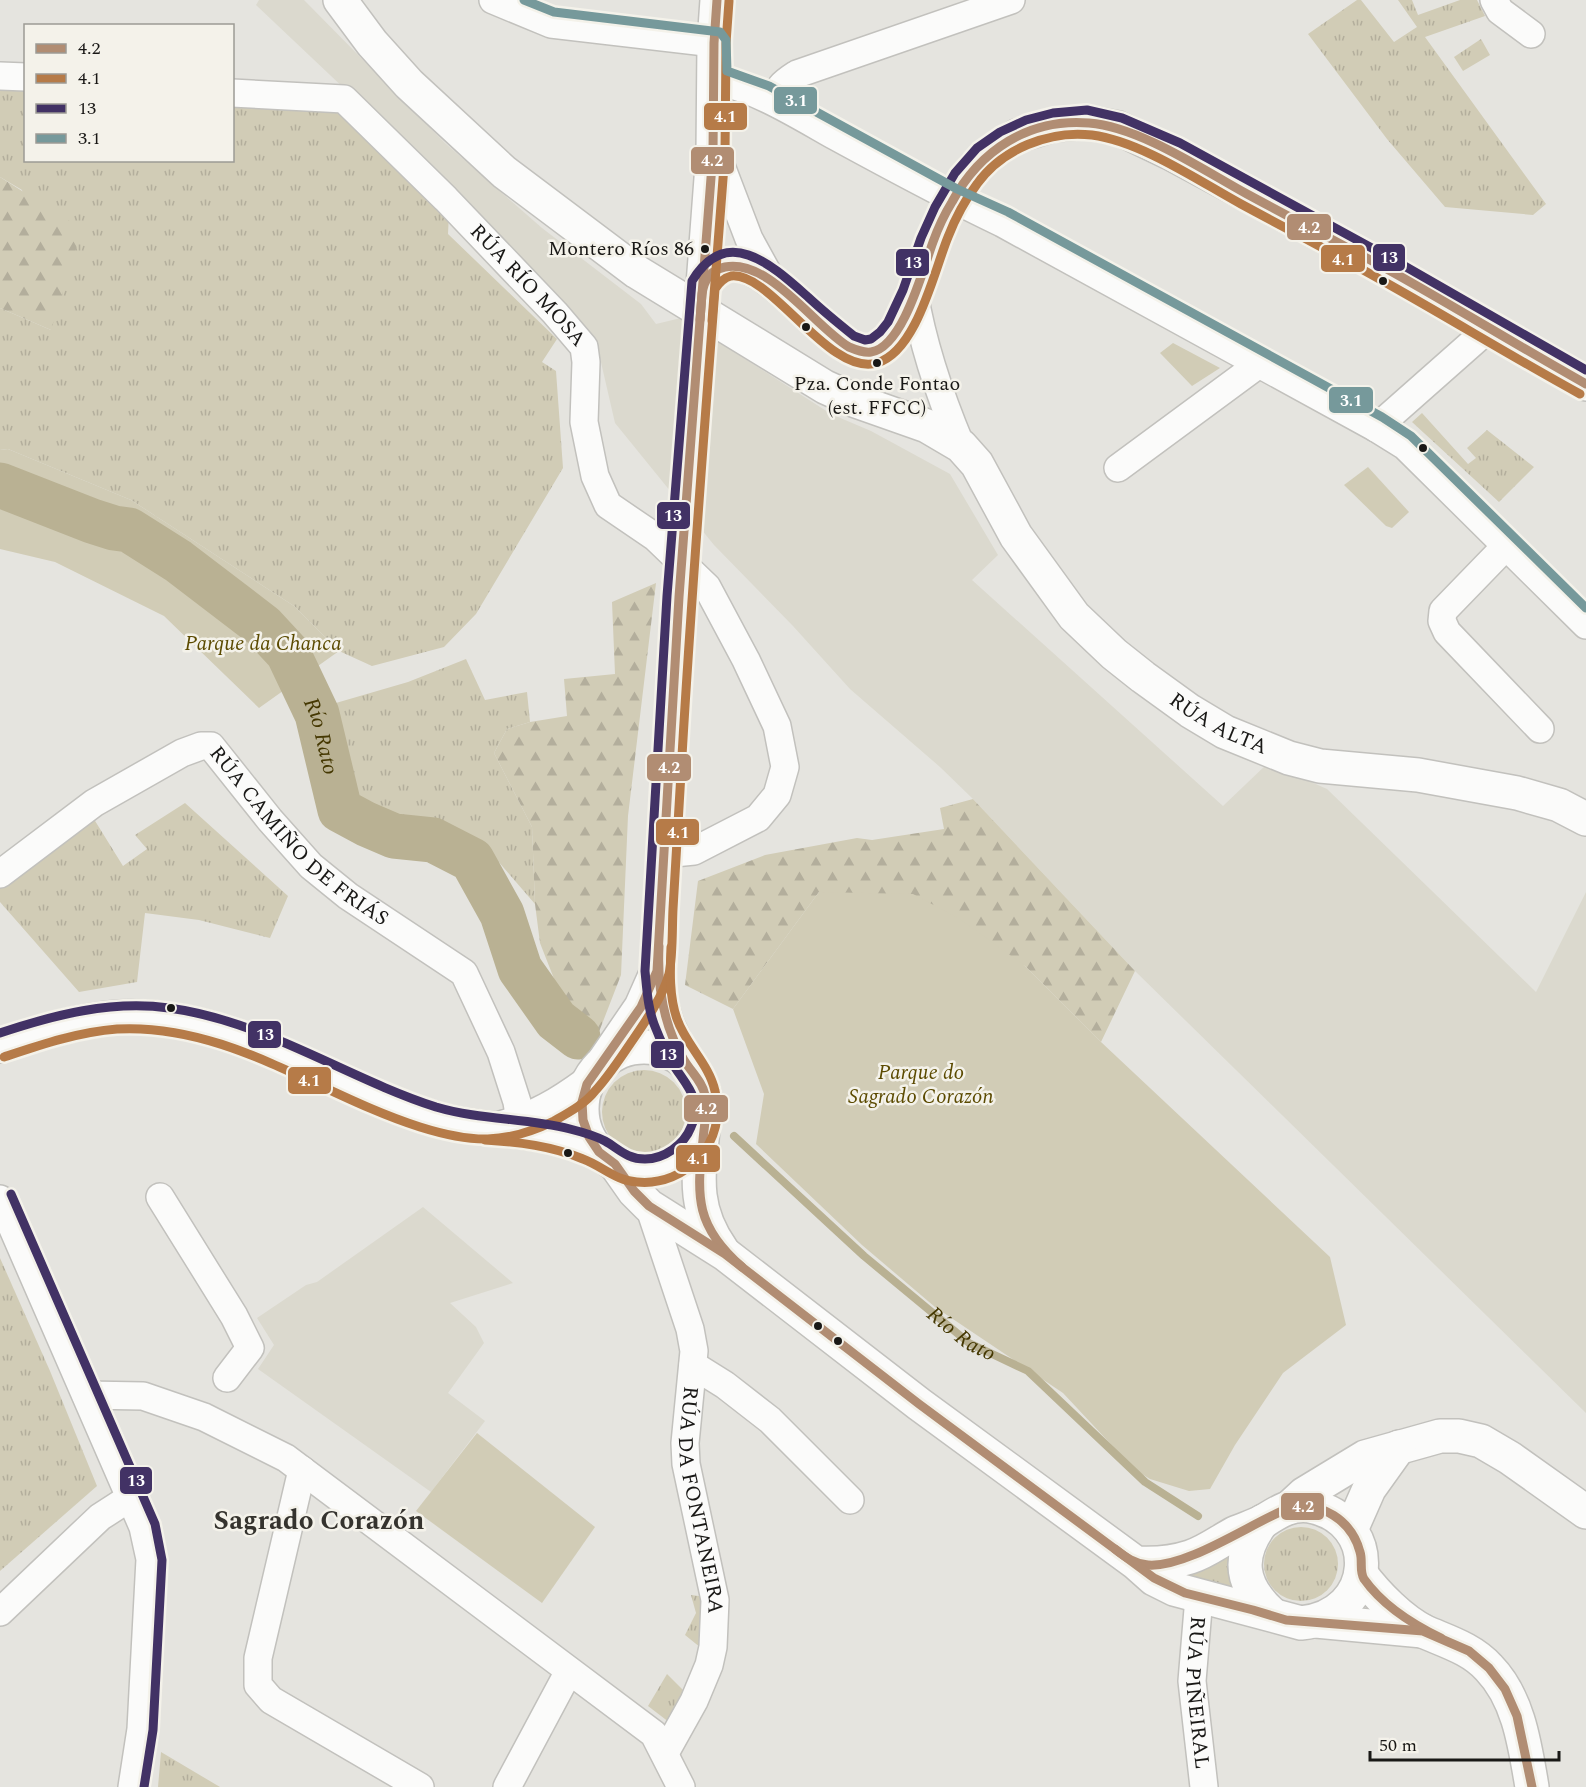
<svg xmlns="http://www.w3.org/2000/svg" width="1586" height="1787" font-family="Spectral,serif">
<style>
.built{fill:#dbd9ce}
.grass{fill:url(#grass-tufts)}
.forest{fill:url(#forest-firs)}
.green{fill:#d1ccb6}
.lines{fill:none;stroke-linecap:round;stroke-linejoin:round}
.stream{stroke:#b9b193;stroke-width:8}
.river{stroke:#b9b193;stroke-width:45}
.minor-casing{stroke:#c2c1bd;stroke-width:30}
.tertiary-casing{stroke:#c2c1bd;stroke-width:36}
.secondary-casing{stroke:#c2c1bd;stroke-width:36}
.minor{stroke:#fbfbfa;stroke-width:27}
.tertiary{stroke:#fbfbfa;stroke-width:33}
.secondary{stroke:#fbfbfa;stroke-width:33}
.tertiary-bridge-casing{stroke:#c2c1bd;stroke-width:36;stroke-linecap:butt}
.tertiary-bridge{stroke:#fbfbfa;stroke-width:33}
.bus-1-casing{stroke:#f4f2ea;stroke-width:14}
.bus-2-casing{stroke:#f4f2ea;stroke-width:14}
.bus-3-casing{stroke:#f4f2ea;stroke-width:14}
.bus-4-casing{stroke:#f4f2ea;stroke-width:14}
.bus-1{stroke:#b18d73;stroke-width:9}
.bus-2{stroke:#b67b48;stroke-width:9}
.bus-3{stroke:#423265;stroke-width:9}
.bus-4{stroke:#76999b;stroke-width:9}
.bus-dot{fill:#191816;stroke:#f4f2ea;stroke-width:2}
.labels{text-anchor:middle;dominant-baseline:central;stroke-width:5;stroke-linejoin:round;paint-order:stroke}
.bus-label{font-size:20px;fill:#191816;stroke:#f4f2ea;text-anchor:end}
.street-label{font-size:21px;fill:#191816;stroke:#f4f2ea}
.park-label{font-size:21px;font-style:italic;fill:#5b4a00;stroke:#f4f2ea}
.water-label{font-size:22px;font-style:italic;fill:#453802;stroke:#f4f2ea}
.district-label{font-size:27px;font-weight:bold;fill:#35332e;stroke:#f4f2ea}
.line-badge{stroke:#f4f2ea;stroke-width:2}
.badge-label{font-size:16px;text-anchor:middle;font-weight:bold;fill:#fff}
</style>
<defs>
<pattern id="grass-tufts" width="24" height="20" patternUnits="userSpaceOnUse" patternTransform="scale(1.5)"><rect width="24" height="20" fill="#d1ccb6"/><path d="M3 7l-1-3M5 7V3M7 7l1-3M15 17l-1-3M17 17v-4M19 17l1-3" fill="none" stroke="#b3ae9c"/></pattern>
<pattern id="forest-firs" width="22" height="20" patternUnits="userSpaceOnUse" patternTransform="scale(1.5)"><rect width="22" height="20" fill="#d1ccb6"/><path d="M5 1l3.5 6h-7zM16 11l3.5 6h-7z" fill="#b3ae9c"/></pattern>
</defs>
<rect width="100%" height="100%" fill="#e5e4df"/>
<g class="built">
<path d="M259 0H304L445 143 542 228 641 304 656 324 681 318 831 414 871 431 950 474 998 555 972 580 1223 806 1268 763 1327 789 1536 992 1586 892V1413L1135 971 973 799 940 767 850 689 793 626 714 545 615 423 600 358 497 233 256 5Z"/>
<path d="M423 1207 513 1283 450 1303 476 1327 484 1343 448 1393 485 1421 431 1492 258 1369 274 1345 257 1318 306 1285 317 1282Z"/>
</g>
<g class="grass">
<path d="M1357 0H1361L1394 42 1417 27 1398 0H1412L1418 15 1460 0H1477L1485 16 1425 37 1546 204 1533 215 1445 207 1387 139 1308 34Z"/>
<path d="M1481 39 1490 55 1463 71 1454 57Z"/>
<path d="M0 83 25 87 26 160H232L233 102 335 104 449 213 448 234 557 339 542 362 556 371 563 468 476 614 444 647 372 666 339 651 294 606 131 500 8 449 0 450V308L51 330 22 190 0 177Z"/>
<path d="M1422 413 1468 464 1476 458 1467 448 1487 430 1534 467 1499 502 1412 422Z"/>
<path d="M466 659 485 700 527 692 530 722 507 729 494 753 532 827 535 904 497 860 374 821 347 804 339 767 336 726 329 705 408 682Z"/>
<path d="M185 803 288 896 270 938 199 920 145 913 137 982 79 992 0 902V884L92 816 123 866 147 849 135 835Z"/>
<circle cx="644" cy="1112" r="42"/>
<path d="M0 1258 50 1371 97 1486 0 1571Z"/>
<circle cx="1301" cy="1564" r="37"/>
<path d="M1230 1549 1235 1590H1226L1173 1571Z"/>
<path d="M691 1595 707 1597 711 1656 685 1635 696 1613Z"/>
<path d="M667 1674 694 1701 678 1729 648 1706Z"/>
<path d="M161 1752 220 1787H158Z"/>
</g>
<g class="forest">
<path d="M0 177 82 229 51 330 0 308Z"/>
<path d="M656 583 628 816 621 975 597 1037 577 1029 571 1022 540 943 535 904 532 827 494 753 507 729 530 722 567 716 564 679 615 674 612 602Z"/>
<path d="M973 799 1135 971 1101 1042 1025 966 819 892 733 1009 685 985 698 881 765 855 857 838 872 840 944 829 940 808Z"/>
</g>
<g class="green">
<path d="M1173 343 1220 368 1192 386 1160 353Z"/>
<path d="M8 449 131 500 294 606 339 651 259 708 164 616 55 562 0 549V450Z"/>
<path d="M1368 467 1409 512 1392 528 1386 526 1344 485Z"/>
<path d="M819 892 913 894 960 919 1025 966 1101 1042 1330 1257 1346 1325 1283 1373 1235 1445 1210 1489 1189 1491 1150 1479 1134 1469 1063 1393 935 1307 862 1245 756 1144 764 1094 733 1009Z"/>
<path d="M477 1433 595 1527 542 1603 416 1511Z"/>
</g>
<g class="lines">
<path class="stream" id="s1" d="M734 1136 864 1256 969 1343 1028 1371 1145 1482 1198 1516"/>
<path class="river" id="s2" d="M0 485 92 521 114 528 129 530 178 561 263 626 288 653 317 714 340 810 366 824 394 836 433 840 472 860 502 914 520 969 556 1020 578 1037"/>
<defs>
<g id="minor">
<path d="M493 0 551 24 714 43"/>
<path d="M1494 0 1500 11 1531 34"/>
<path d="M0 76 26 77"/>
<path d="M715 80C758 90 796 114 835 136 890 166 945 196 1002 223L1376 428 1405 446 1586 625"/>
<path id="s3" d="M232 93 344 99 446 199 555 313 584 347 586 362 584 422 595 476 608 505 655 537 707 587 746 660 777 726 785 767 777 795 758 818 694 851 664 854"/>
<path d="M778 104C776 87 783 83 797 74L1011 0"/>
<path d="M713 152 720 163 749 239 772 281"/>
<path d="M914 293C923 347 940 396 961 446"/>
<path d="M1376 428 1488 329"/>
<path d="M1118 468 1259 364"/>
<path d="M1506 546 1443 611 1442 621 1447 632 1540 729"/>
<path id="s4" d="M0 874 94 803 182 753 201 746H211L270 820 311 866 348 896 464 973 501 1052 517 1102 520 1122"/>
<path d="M160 1197 234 1316 250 1348 227 1378"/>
<path d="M0 1199 143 1527 150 1559 141 1729 132 1787"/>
<path id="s5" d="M649 1206 690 1329 694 1351 685 1443 686 1464 715 1600 713 1647 709 1665 694 1701 665 1753"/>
<path d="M693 1365 725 1385 770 1420 850 1500"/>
<path d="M86 1395 143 1396 204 1417 286 1458 654 1734 681 1787"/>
<path d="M302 1470 258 1658V1685L271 1700 420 1787"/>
<path id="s6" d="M1199 1597 1192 1681 1204 1787"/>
<path d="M0 1612 100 1517 131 1497"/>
<path d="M507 1787 569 1671"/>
</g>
<g id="tertiary">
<path id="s7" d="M340 0 372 43 409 84 504 172 637 272 825 387 856 401 927 426 961 446 977 464 1016 536 1074 616 1114 654 1143 677 1190 711 1225 732 1289 758 1320 766 1418 775 1517 793 1559 805 1586 819"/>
<path d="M703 285C729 236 776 284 801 307 817 320 832 334 848 346 876 360 888 345 903 322L938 229 952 200 975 167 993 151 1017 136 1053 125 1086 122 1118 128 1170 153 1395 274 1586 384"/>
<path d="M703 285 713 152 714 43 717 0"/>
<path d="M679 597 657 971 661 1004 667 1024 685 1062"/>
<circle cx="644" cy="1109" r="62"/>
<path d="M604 1061 641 1007 657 971"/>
<path d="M703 1130C698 1178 693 1209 722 1250"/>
<path d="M615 1164 634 1191 649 1206 725 1254 919 1404 1136 1563 1154 1579 1174 1589 1301 1623C1378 1615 1382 1520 1310 1506 1292 1503 1278 1512 1264 1521 1255 1526 1244 1529 1235 1533 1220 1541 1206 1552 1190 1557 1172 1563 1155 1564 1136 1563"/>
<path d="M1290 1507 1304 1494 1365 1457 1440 1436H1459L1481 1441 1510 1458 1586 1512"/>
<path d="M1263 1521C1236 1556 1240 1585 1272 1614"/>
<path d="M1351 1530 1369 1489 1399 1447"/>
</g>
<g id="secondary">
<path d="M0 1046C38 1033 79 1020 119 1017 233 1011 331 1087 436 1119 466 1128 498 1128 530 1133 554 1136 577 1143 599 1152"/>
<path d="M504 1127C535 1119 561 1103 587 1084"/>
<path d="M1361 1574C1377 1595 1401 1620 1425 1632 1448 1642 1472 1649 1489 1668 1519 1699 1525 1746 1532 1787"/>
<path d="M1316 1621 1423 1631"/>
</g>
</defs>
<use href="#minor" class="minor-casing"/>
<use href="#tertiary" class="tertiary-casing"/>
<use href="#secondary" class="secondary-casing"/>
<use href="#minor" class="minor"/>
<use href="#tertiary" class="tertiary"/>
<use href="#secondary" class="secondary"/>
<defs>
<path id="tertiary-bridge" d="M679 597 703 285"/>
</defs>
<use href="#tertiary-bridge" class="tertiary-bridge-casing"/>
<use href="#tertiary-bridge" class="tertiary-bridge"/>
<defs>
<g id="bus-1">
<path d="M700 320 713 152 714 43 717 0"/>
<path d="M659 946C657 986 663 1025 684 1060 691 1072 702 1081 705 1095 708 1109 704 1126 703 1140 696 1198 696 1227 742 1267"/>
<path d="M1115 1549C1125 1557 1135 1564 1148 1565 1187 1568 1251 1523 1289 1508 1321 1500 1352 1521 1360 1552 1363 1561 1359 1571 1364 1579 1383 1606 1412 1624 1441 1638"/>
<path d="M1532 1787 1517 1716 1505 1689 1489 1668 1469 1651 1423 1631 1286 1620 1253 1610 1185 1593 1154 1578 919 1404 725 1254 649 1206 634 1191 615 1164 599 1152 589 1137 583 1120 582 1102 587 1084 641 1007 657 971 679 597 702 294C704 280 710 270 725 267 769 258 815 327 849 347 856 350 864 353 871 352 903 347 923 269 933 242 938 228 944 215 952 202 980 150 1029 118 1089 123 1140 127 1203 170 1247 194 1297 221 1347 247 1396 274 1460 310 1522 348 1586 384"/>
</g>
<g id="bus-2">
<path d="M712 321 725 153 726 43 729 1"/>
<path d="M4 1057C40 1045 78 1032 117 1029 228 1023 319 1095 420 1127 471 1143 505 1145 554 1121 568 1113 585 1104 595 1091 608 1077 619 1060 630 1044 643 1025 663 997 669 974 673 955 672 928 673 909 676 858 679 807 682 756 691 600 703 445 715 289 719 283 723 278 731 276 771 271 829 377 877 363 917 351 934 271 948 237 955 219 965 200 977 184 1002 149 1049 130 1092 135 1140 141 1199 181 1241 204 1291 231 1341 257 1390 285 1454 321 1516 359 1580 394"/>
<path d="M485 1140C519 1142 552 1146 583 1159 602 1166 616 1181 637 1182 687 1187 728 1141 715 1091 709 1064 686 1045 677 1019 669 996 670 971 671 947"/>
</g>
<g id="bus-3">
<path d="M0 1033C54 1015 111 1000 169 1008 265 1021 346 1078 436 1107 480 1120 526 1118 570 1129 582 1132 594 1135 605 1141 619 1149 627 1159 645 1159 664 1159 684 1145 691 1127 703 1100 687 1086 674 1066 667 1054 661 1042 656 1029 648 1011 647 991 645 971L667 596 692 281C727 223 773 266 808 297 823 311 839 324 854 336L865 340 871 339 880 332 888 322 903 290 921 238 935 207 955 173 977 148 1000 132 1026 120 1053 113 1087 110 1122 118 1180 143 1401 264 1586 370"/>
<path d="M11 1194 155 1524 162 1560 153 1730 144 1787"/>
</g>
<path id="bus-4" d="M524 0 554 12 720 32 726 40 727 71 769 86 957 189 1008 212 1382 417 1411 436 1586 608"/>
</defs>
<use href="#bus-1" class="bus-1-casing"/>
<use href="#bus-2" class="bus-2-casing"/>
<use href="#bus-3" class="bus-3-casing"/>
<use href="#bus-4" class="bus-4-casing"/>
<use href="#bus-1" class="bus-1"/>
<use href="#bus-2" class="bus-2"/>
<use href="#bus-3" class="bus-3"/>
<use href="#bus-4" class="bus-4"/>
</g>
<g class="bus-dot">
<circle cx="705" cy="249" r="5"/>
<circle cx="1383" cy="281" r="5"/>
<circle cx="806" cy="327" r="5"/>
<circle cx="877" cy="363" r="5"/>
<circle cx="1423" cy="448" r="5"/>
<circle cx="171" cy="1008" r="5"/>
<circle cx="568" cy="1153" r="5"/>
<circle cx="818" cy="1326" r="5"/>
<circle cx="838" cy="1341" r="5"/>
</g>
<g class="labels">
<g class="bus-label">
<text x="694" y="249">Montero Ríos 86</text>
<text x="877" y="384" text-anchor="middle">Pza. Conde Fontao<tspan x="877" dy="24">(est. FFCC)</tspan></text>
</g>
<g class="street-label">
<text stroke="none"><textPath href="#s3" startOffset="374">RÚA RÍO MOSA</textPath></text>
<text stroke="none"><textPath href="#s7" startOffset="1160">RÚA ALTA</textPath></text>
<text stroke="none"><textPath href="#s4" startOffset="376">RÚA CAMIÑO DE FRIÁS</textPath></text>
<text stroke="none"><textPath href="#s5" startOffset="303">RÚA DA FONTANEIRA</textPath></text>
<text stroke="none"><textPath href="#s6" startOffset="96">RÚA PIÑEIRAL</textPath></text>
</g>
<g class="park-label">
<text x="263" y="644">Parque da Chanca</text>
<text x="921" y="1073">Parque do<tspan x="921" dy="24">Sagrado Corazón</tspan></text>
</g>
<g class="water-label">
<text stroke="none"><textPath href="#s2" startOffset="429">Río Rato</textPath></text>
<text stroke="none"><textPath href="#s1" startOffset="302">Río Rato</textPath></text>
</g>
<g class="district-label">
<text x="319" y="1521">Sagrado Corazón</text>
</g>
</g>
<g class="line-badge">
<rect x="773" y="86" width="45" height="29" rx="6" fill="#76999b"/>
<rect x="703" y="102" width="45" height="29" rx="6" fill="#b67b48"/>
<rect x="690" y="146" width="45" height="29" rx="6" fill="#b18d73"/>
<rect x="1286" y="213" width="46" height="28" rx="6" fill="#b18d73"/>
<rect x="1372" y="243" width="34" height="29" rx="6" fill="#423265"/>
<rect x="1320" y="244" width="46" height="29" rx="6" fill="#b67b48"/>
<rect x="895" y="248" width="35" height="29" rx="6" fill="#423265"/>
<rect x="1328" y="386" width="46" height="28" rx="6" fill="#76999b"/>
<rect x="656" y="501" width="35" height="29" rx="6" fill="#423265"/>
<rect x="646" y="753" width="46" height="29" rx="6" fill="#b18d73"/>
<rect x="655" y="818" width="45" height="28" rx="6" fill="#b67b48"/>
<rect x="247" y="1020" width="35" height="29" rx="6" fill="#423265"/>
<rect x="650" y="1040" width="35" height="29" rx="6" fill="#423265"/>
<rect x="287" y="1066" width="45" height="29" rx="6" fill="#b67b48"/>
<rect x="683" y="1094" width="46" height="29" rx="6" fill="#b18d73"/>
<rect x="675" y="1144" width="46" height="29" rx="6" fill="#b67b48"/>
<rect x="119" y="1466" width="34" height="29" rx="6" fill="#423265"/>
<rect x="1280" y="1492" width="45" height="29" rx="6" fill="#b18d73"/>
</g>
<g class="badge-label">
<text x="796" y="106">3.1</text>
<text x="725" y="122">4.1</text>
<text x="712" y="166">4.2</text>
<text x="1309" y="233">4.2</text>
<text x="1389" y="263">13</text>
<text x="1343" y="265">4.1</text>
<text x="913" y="268">13</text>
<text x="1351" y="406">3.1</text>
<text x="673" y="521">13</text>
<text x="669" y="773">4.2</text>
<text x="678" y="838">4.1</text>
<text x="265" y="1040">13</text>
<text x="668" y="1060">13</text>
<text x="309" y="1086">4.1</text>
<text x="706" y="1114">4.2</text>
<text x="698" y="1164">4.1</text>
<text x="136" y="1486">13</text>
<text x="1303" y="1512">4.2</text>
</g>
<rect x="24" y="24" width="210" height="138" fill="#f4f2ea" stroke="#9c9b95" stroke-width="1.5"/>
<rect x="36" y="44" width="30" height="9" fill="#b18d73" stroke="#9c9b95" stroke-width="1.5"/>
<text x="78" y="54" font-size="18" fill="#191816">4.2</text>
<rect x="36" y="74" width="30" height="9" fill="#b67b48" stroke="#9c9b95" stroke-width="1.5"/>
<text x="78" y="84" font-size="18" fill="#191816">4.1</text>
<rect x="36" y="104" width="30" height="9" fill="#423265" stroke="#9c9b95" stroke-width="1.5"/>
<text x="78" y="114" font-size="18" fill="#191816">13</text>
<rect x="36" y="134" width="30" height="9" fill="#76999b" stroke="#9c9b95" stroke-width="1.5"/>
<text x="78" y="144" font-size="18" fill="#191816">3.1</text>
<path d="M1370 1751v9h189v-9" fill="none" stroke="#191816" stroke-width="3"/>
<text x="1379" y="1751" font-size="18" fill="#191816" stroke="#f4f2ea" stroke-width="4.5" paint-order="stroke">50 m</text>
</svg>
